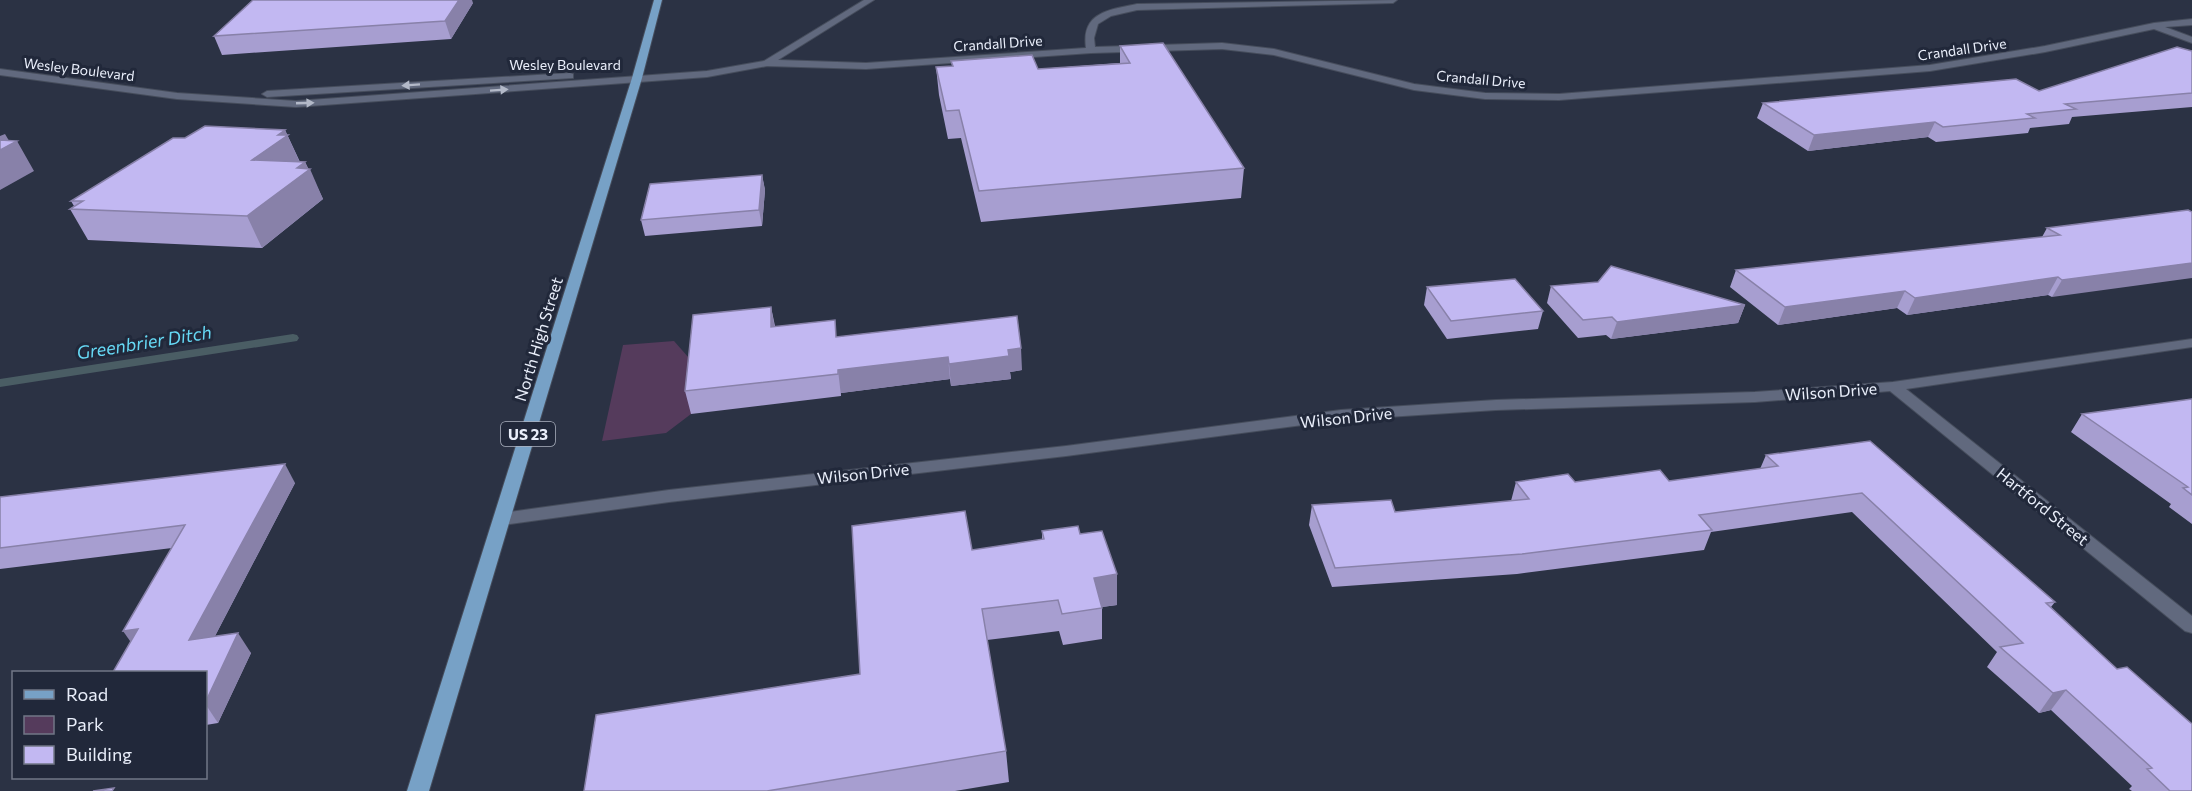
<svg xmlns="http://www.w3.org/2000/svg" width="2192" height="791" font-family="Commissioner,sans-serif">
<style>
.green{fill:#553b5c}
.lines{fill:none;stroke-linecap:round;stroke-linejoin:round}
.stream{fill:#4a5d64;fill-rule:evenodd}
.minor-casing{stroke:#464d5c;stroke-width:2}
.major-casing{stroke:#464d5c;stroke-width:2}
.minor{fill:#61697e;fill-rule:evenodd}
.major{fill:#77a1c6;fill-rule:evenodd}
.wall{fill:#a79ed0}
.shaded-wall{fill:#8881a9}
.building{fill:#c2b8f2;stroke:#8881a9;stroke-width:1.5}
.oneway{fill:#b3b9c8}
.labels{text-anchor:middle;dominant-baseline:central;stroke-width:6;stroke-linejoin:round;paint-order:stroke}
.far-street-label{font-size:14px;fill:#e9eefa;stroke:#21283a}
.shield{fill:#21283a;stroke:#adb3c0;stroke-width:1.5}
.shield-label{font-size:15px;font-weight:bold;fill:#e9eefa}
.street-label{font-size:16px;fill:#e9eefa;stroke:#21283a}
.water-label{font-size:18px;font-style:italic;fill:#66d9f5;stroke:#21283a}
</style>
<rect width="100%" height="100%" fill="#2b3244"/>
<path class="green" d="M674 341 696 366 691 414 666 433 602 441 623 345Z"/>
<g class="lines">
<path class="stream" d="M293 334 297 335 299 338 297 341 0 387V379Z"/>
<defs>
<g id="minor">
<path d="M864 0H874L778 60 866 63 1086 48C1081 12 1109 10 1137 4L1397 0 1393 3 1137 10 1111 16 1098 24 1094 38 1095 47 1222 43 1274 49 1414 84 1485 93 1559 94 1930 65 2045 46 2154 23 2192 19V25L2165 27 2192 37V43L2154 29 2045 52 1930 71 1559 100 1485 99 1414 90 1274 55 1222 49 1091 53 866 69 767 66 707 77 296 107 177 99 0 75V69L177 93 296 101 707 71 764 61Z"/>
<path d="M570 73 573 74V78L267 97 262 94 267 91Z"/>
<path d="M2192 339V347L1906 389 2192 616V633L2185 631 1890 391 1755 402 1496 410 1341 420 1066 456 669 502 502 525 496 523 493 519 496 515 502 513 669 490 1066 446 1341 410 1496 400 1755 392 1893 382Z"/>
</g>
<path id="major" d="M654 0H662L642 78 429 791H407L632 78Z"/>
</defs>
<use href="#minor" class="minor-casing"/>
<use href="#major" class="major-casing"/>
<use href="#minor" class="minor"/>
<use href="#major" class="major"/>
</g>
<g class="wall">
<path d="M473 3 451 39 222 55 214 36Z"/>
<path d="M1120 46 1244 168 1241 198 981 222 961 138 948 139 939 95 936 67 952 66 951 61 1038 69 1120 63Z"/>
<path d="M2192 51V107L2072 117 2069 124 2030 128 2028 133 1936 142 1928 137 1808 151 1757 118 1763 103 2039 91Z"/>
<path d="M285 130 300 162H305L323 199 262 248 88 240 70 209 74 206 71 201 185 138Z"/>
<path d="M762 175 765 190 762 226 645 236 641 220Z"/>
<path d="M2188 210 2052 297 2048 295 1907 315 1897 308 1778 325 1730 287 1736 270 2042 237 2047 228Z"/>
<path d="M1551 286 1745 305 1738 323 1611 339 1606 335 1578 338 1547 303Z"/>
<path d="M1427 287 1543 311 1538 329 1447 339 1424 305Z"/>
<path d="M771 307 775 326 837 337 1022 370 1010 372 1011 379 951 386 950 379 841 393V396L691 414 685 391Z"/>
<path d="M2192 399V524L2169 507 2171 504 2071 432 2082 414Z"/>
<path d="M1870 441 2055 602 2051 607 2192 791H2132L2129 789 2132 786 2051 710 2039 713 1987 667 1997 652 1852 512 1711 532 1704 550 1517 574 1332 587 1309 525 1312 505 1395 512 1511 501 1516 482H1575L1669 481 1760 469 1766 455Z"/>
<path d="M295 483 215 636 251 653 218 723 206 725V672L130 642 172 548 0 569V497Z"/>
<path d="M1042 531 1080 534 1117 574V605L1102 607V639L1063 645 1059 631 987 640 1006 751 1009 782 955 791H584L860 674 972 550 1042 540Z"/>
</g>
<g class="shaded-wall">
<path d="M459 0H472L473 3 451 39 445 21Z"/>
<path d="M1935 122 1928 137 1808 151 1814 135Z"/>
<path d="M285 130 301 165 252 160 278 135Z"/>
<path d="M5 134 11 144 17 141 34 171 0 190V136Z"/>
<path d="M305 162 309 170 310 169 323 199 262 248 247 216 297 168Z"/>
<path d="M762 175 765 190 762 226 759 210Z"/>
<path d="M2192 263V278L2052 297 2062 280Z"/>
<path d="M2058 277 2048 295 1907 315 1915 298Z"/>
<path d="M1905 291 1897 308 1778 325 1785 307Z"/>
<path d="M1745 305 1738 323 1611 339 1617 322Z"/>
<path d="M771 307 775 329 771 327Z"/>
<path d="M1021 348 1022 370 1010 372 1011 379 951 386 949 364 1008 350Z"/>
<path d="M948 357 950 379 841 393V396L838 370Z"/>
<path d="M285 464 295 483 203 659 189 640Z"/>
<path d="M1117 574V605L1094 608V578Z"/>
<path d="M138 629 137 651 123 631Z"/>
<path d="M238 633 251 653 218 723 206 705V701Z"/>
<path d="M2066 690 2051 710 2039 713 2053 693Z"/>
</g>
<g class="building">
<path d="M253 0H459L445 21 214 36Z"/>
<path d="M1163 43 1244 168 979 191 959 110 946 111 936 67 953 66 951 61 1032 55 1038 69 1130 63 1120 46Z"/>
<path d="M2177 47 2192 51V93L2065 104 2076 109 2027 114 2035 118 1943 127 1935 122 1814 135 1763 103 2016 79 2039 91Z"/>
<path d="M205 126 285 130 278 135H288L252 160 305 162 297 168 310 169 247 216 70 209 83 201H71L173 138H185Z"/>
<path d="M0 140 17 141 0 150Z"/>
<path d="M762 175 759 210 641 220 650 184Z"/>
<path d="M2188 210 2192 212V263L2062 280 2058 277 1915 298 1905 291 1785 307 1736 270 2060 235 2047 228Z"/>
<path d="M1611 266 1745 305 1617 322 1612 317 1583 320 1551 286 1598 282Z"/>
<path d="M1515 279 1543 311 1451 321 1427 287Z"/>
<path d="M771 307V327L835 320 836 337 1017 316 1021 348 1008 350 1009 356 949 364 948 357 838 370V374L685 391 693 315Z"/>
<path d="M2192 399V495L2183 488 2188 487 2082 414Z"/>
<path d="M1870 441 2055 602 2046 603 2117 669 2127 667 2192 724V791H2170L2147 769 2152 768 2066 690 2053 693 2000 647 2023 643 1862 493 1699 515 1712 530 1522 554 1335 568 1312 505 1391 500 1395 512 1529 499 1516 482 1568 474 1575 482 1660 470 1669 481 1778 466 1766 455Z"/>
<path d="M285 464 189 640 238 633 206 701V672H113L138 629 123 631 185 525 0 548V497Z"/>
<path d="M965 511 972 550 1044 539 1042 531 1078 526 1080 534 1102 531 1117 574 1094 578 1102 608 1062 614 1058 600 982 609 1006 751 767 791H584L596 715 860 674 852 526Z"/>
<path d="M114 788 112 791H93Z"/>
</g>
<defs><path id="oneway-solid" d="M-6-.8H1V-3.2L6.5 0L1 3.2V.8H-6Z" transform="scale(1.5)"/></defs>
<g class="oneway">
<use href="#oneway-solid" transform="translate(411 85) rotate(176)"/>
<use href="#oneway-solid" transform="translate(499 90) rotate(-4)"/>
<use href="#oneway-solid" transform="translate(305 103) rotate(-2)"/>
</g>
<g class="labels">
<g class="far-street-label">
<text transform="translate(998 43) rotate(-4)">Crandall Drive</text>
<text transform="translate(1962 49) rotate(-8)">Crandall Drive</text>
<text x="565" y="64">Wesley Boulevard</text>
<text transform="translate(79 69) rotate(7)">Wesley Boulevard</text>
<text transform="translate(1481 79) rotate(5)">Crandall Drive</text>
</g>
<rect class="shield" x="501" y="422" width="54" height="24" rx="4.5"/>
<g class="shield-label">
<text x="528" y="434">US 23</text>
</g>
<g class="street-label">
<text transform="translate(538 339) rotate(-73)">North High Street</text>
<text transform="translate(1831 391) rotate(-4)">Wilson Drive</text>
<text transform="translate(1346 417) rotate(-6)">Wilson Drive</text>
<text transform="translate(863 473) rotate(-6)">Wilson Drive</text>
<text transform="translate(2043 506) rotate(39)">Hartford Street</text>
</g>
<g class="water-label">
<text transform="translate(144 342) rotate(-9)">Greenbrier Ditch</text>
</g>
</g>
<rect x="12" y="671" width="195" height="108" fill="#21283a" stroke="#717787" stroke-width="1.5"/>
<rect x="24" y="690" width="30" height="9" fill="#77a1c6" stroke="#717787" stroke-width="1.5"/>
<text x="66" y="701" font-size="18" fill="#e9eefa">Road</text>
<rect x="24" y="716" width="30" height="18" fill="#553b5c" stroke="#717787" stroke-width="1.5"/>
<text x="66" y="731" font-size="18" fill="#e9eefa">Park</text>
<rect x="24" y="746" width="30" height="18" fill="#c2b8f2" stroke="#717787" stroke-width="1.5"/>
<text x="66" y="761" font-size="18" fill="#e9eefa">Building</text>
</svg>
